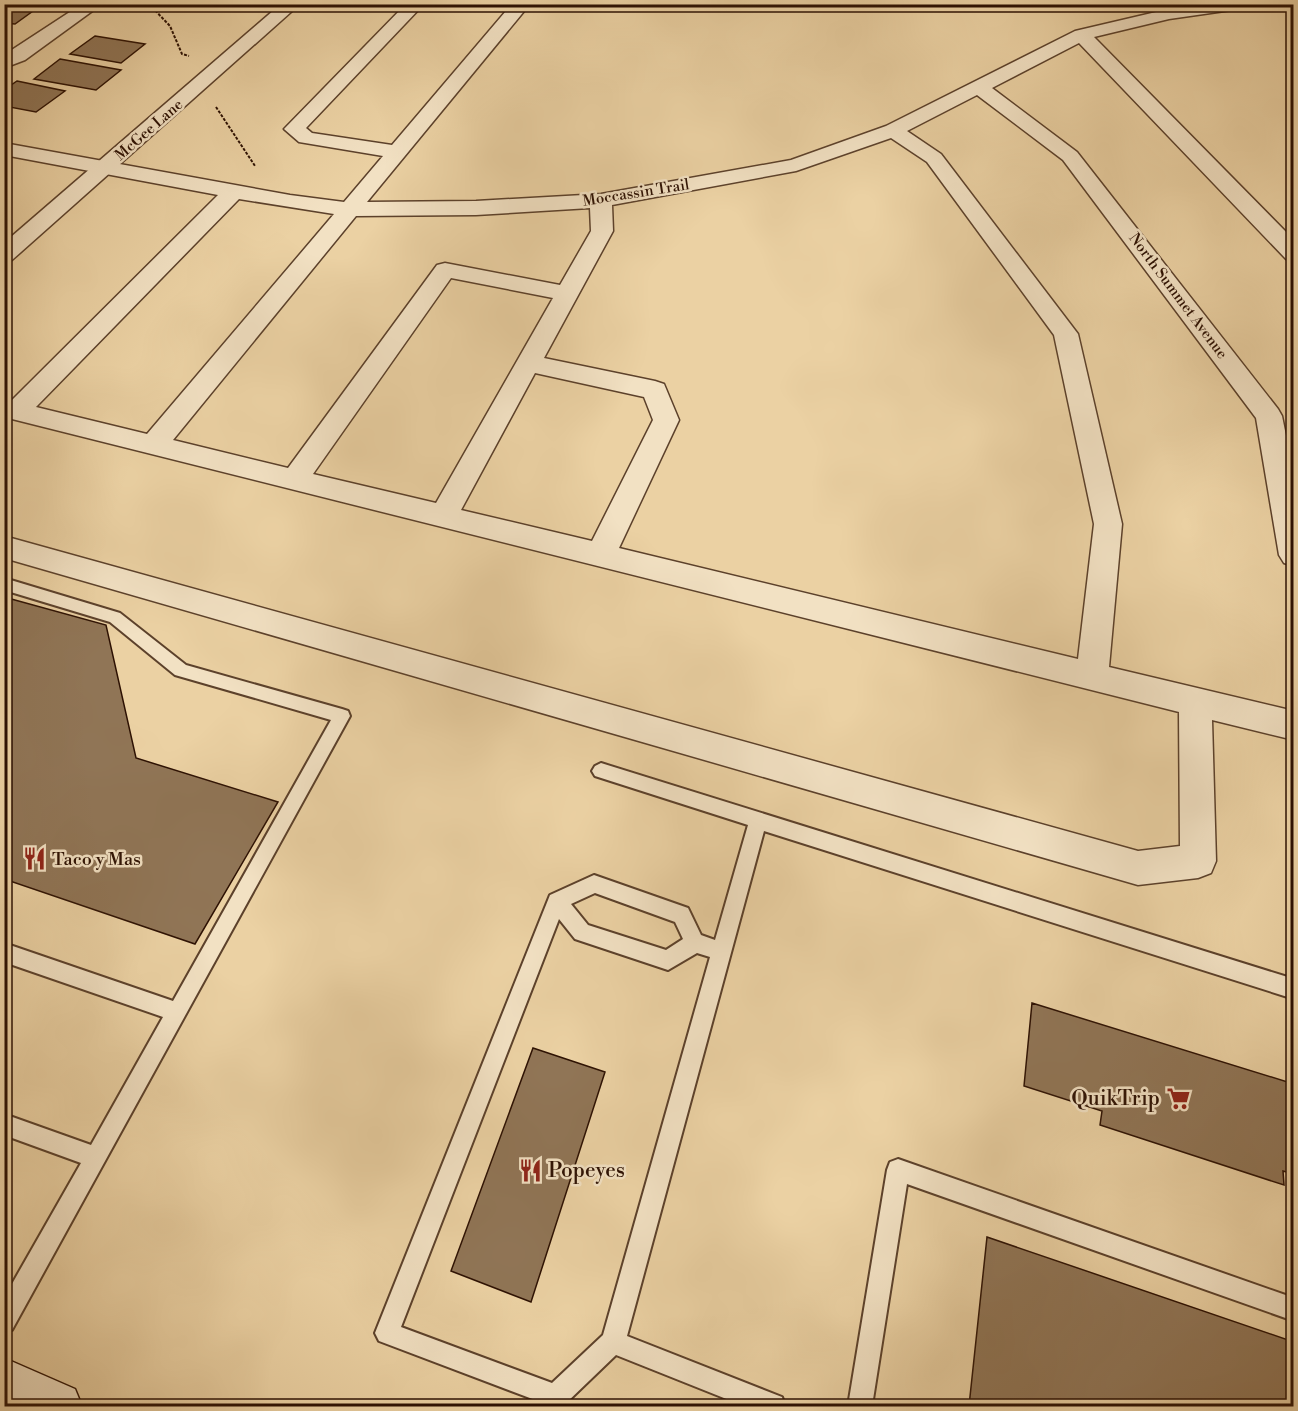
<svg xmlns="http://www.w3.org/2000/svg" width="1298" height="1411" font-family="'Libre Bodoni',serif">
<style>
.building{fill:#907556;stroke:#2d1103;stroke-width:1.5}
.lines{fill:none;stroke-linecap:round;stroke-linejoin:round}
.service-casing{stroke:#5c412b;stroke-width:4}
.minor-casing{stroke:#5c412b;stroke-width:3}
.tertiary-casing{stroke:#5c412b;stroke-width:3}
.secondary-casing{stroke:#2d1103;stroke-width:3}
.path{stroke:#2d1103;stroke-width:2;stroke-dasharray:3 1.5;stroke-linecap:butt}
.service{fill:#f2e1c3;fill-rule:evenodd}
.minor{fill:#f2e1c3;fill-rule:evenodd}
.tertiary{fill:#f2e1c3;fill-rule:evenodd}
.secondary{fill:#f2e1c3;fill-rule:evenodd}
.labels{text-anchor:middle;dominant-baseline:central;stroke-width:5;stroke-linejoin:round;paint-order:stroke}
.far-street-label{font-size:15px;fill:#2d1103;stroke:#f2e1c3}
.poi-label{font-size:18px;fill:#2d1103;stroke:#f2e1c3;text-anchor:start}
.near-poi-label{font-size:21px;fill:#2d1103;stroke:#f2e1c3;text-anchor:end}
</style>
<rect width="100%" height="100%" fill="#ebd1a3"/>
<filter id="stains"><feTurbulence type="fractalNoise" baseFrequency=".00333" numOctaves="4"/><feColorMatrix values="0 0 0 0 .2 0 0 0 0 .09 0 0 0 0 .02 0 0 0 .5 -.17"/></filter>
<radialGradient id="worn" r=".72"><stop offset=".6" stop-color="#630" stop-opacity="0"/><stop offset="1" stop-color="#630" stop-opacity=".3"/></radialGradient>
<g class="building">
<path d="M4 4H27L40 6 15 24 4 23Z"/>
<path d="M95 36 145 44 121 63 70 54Z"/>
<path d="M60 59 121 70 96 90 34 79Z"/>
<path d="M17 81 65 91 36 112 4 106V90Z"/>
<path d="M4 597 106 625 136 758 278 802 195 944 4 879Z"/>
<path d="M1032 1003 1294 1084V1174L1283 1171 1284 1185 1100 1125 1102 1111 1024 1086Z"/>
<path d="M533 1048 605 1072 531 1302 451 1271Z"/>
<path d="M987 1237 1294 1342V1406H969Z"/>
</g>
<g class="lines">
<defs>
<g id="service">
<path d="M4 578 120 613 186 665 342 709 348 711 350 716 12 1330 4 1333V1298L81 1163 4 1135V1114L91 1145 163 1017 4 962V943L173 1001 331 720 175 675 110 622 4 590Z"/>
<path d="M601 763 1294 979V999L764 831 627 1336 782 1397 785 1406H744L616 1355 564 1405 551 1406 379 1341 375 1333 550 895 594 875 688 908 701 935 715 940 748 825 595 776 592 771 595 766ZM595 893 675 922 683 939 666 950 588 925 571 904ZM559 919 575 939 668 970 697 953 710 957 603 1335 552 1383 401 1327Z"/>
<path d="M898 1159 1294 1298V1321L907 1184 872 1406H848L887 1170 890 1162Z"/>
</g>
<g id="minor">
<path d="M82 4H102L25 60 4 68V55Z"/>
<path d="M406 4H424L306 128 312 133 392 145 512 4H530L367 202 476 201 601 194 791 160 886 126 1075 31 1169 9 1198 4H1247L1239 9 1169 19 1094 37 1294 240V261L1286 259 1079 43 992 88 1077 152 1278 409 1282 416 1294 475V566L1284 563 1279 555 1256 418 1063 160 977 95 907 131 941 154 1078 334 1122 524 1109 667 1294 711V740L1212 720 1216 861 1211 873 1198 878 1138 885 4 558V536L1138 851 1180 846 1179 712 4 417V399L11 401 218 195 4 155V143L290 195 344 202 383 156 299 142 284 129ZM891 138 927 162 1054 335 1094 524 1078 659 619 548 679 420 664 384 655 381 544 358 613 231 612 205 796 171ZM239 199 334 214 147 434 36 407ZM590 208 591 231 560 285 445 263 437 265 288 468 173 440 356 216 476 215ZM451 278 553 298 436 503 313 474ZM535 373 644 397 653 420 592 541 461 510Z"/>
</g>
<path id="tertiary" d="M281 4H300L12 260 4 262V243Z"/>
<path id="secondary" d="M4 1358 75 1389 82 1406H4Z"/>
</defs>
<use href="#service" class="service-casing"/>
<use href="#minor" class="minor-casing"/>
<use href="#tertiary" class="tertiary-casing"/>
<use href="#secondary" class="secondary-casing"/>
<g class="path">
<path d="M149 4 170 26 182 54 189 56"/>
<path d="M216 107 255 166"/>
</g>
<use href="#service" class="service"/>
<use href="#minor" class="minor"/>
<use href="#tertiary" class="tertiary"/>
<use href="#secondary" class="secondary"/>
</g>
<defs>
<symbol id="restaurant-bare" viewBox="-9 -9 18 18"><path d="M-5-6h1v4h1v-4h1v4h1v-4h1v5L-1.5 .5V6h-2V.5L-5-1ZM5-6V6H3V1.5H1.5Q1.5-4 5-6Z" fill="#8f2418" stroke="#f2e1c3" stroke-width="2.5" paint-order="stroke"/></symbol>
<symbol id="supermarket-bare" viewBox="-9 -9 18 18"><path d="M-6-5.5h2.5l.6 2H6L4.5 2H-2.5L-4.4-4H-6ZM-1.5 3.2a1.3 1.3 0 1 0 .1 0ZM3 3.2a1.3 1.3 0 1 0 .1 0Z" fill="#8f2418" stroke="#f2e1c3" stroke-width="2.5" paint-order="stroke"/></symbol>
</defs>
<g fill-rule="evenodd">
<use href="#restaurant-bare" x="18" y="842" width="33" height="33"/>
<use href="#supermarket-bare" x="1162" y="1082" width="33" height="33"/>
<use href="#restaurant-bare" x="514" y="1154" width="33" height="33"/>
</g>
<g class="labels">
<g class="far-street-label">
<text transform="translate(149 130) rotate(-41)">McGee Lane</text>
<text transform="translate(636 193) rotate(-9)">Moccassin Trail</text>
<text transform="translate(1178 296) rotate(53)">North Summet Avenue</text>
</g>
<g class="poi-label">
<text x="52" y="859">Taco y Mas</text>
</g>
<g class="near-poi-label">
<text x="1160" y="1099">QuikTrip</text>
<text x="548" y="1171" text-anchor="start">Popeyes</text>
</g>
</g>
<rect width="1298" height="1411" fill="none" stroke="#ebd1a3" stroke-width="24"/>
<rect x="6" y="6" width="1286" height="1399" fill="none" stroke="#2d1103" stroke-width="3"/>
<rect x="12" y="12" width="1274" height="1387" fill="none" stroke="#2d1103" stroke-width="1.5"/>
<rect width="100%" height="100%" filter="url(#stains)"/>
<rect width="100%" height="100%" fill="url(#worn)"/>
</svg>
